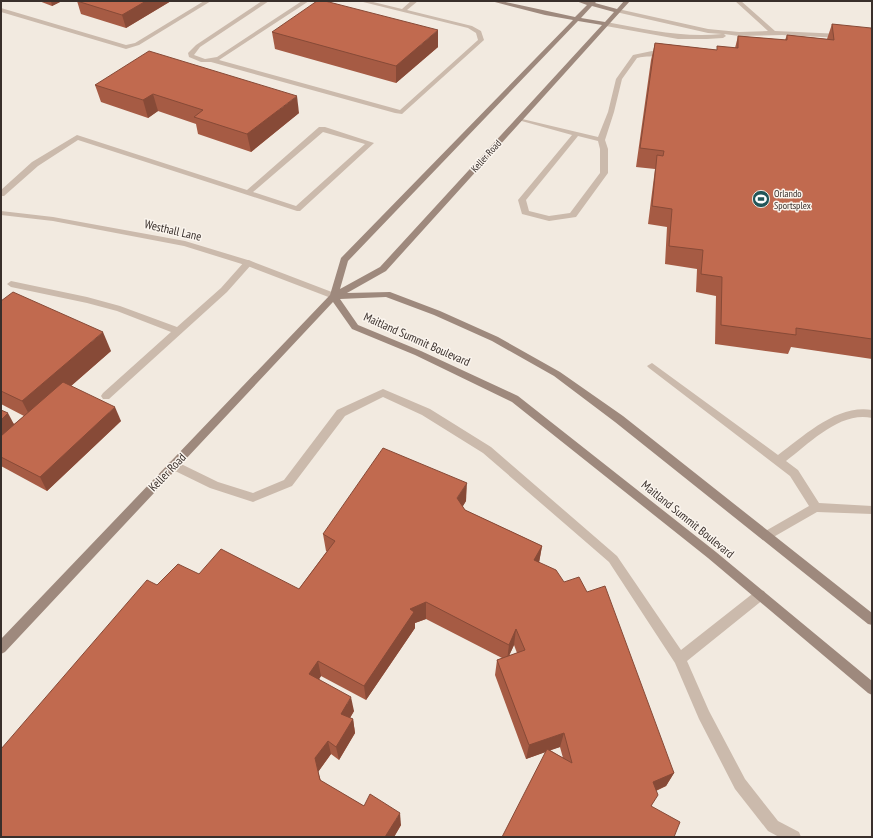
<svg xmlns="http://www.w3.org/2000/svg" width="873" height="838" font-family="'PT Sans Narrow',sans-serif">
<style>
.lines{fill:none;stroke-linecap:round;stroke-linejoin:round}
.lane{fill:#cbbaac;fill-rule:evenodd}
.street{fill:#cbbaac;fill-rule:evenodd}
.secondary{fill:#9e897d;fill-rule:evenodd}
.wall{fill:#a65b44;fill-rule:evenodd}
.shaded-wall{fill:#874a37}
.building{fill:#c16a4f;stroke:#874a37}
.labels{text-anchor:middle;dominant-baseline:central;stroke-width:3;stroke-linejoin:round;paint-order:stroke}
.far-street-label{font-size:10px;fill:#392f2b;stroke:#faf4ed}
.far-poi-label{font-size:10px;fill:#392f2b;stroke:#faf4ed;text-anchor:start}
.street-label{font-size:12px;fill:#392f2b;stroke:#faf4ed}
</style>
<rect width="100%" height="100%" fill="#f2eae0"/>
<g class="lines">
<g class="lane">
<path d="M204 1H211L139 45 126 49 1 12V8L126 45 135 43Z"/>
<path d="M262 1H269L200 47 194 55 205 59 217 57 302 1H309L219 60 400 110 478 40 476 33 468 28 359 1H369L402 9 411 1H418L407 10 472 26 481 31 484 40 402 114 395 113 211 62H201L189 57 188 53 196 45Z"/>
<path d="M735 1H741L775 31 842 34 845 36 842 38 782 35 739 36 724 34 726 36 723 38 707 39H678L606 26 603 24 606 22C645 29 682 38 722 34L708 33 616 12 615 11 618 9 708 29 739 32 768 31Z"/>
<path d="M652 51 666 52 669 54C666 56 644 56 637 58L622 79 614 112 605 140 608 149V173L576 217 549 221 522 214 518 200 572 135 518 120V118L598 137 608 112 616 79 633 55ZM578 136 598 141 600 149V173L570 213 549 216 529 211 526 200Z"/>
<path d="M319 127H325L374 143 300 211H297L78 140 38 166 4 196H1V190L32 162 77 135 247 190ZM323 132 365 144 296 206 253 192Z"/>
<path d="M248 260 251 261 252 263 251 265 227 292 109 399H103L101 396 103 393 171 332 117 311 87 303 11 287 7 284 11 281 87 297 120 306 177 327 221 288 245 261Z"/>
<path d="M652 363 778 455C804 436 837 404 872 410V418C840 411 810 443 786 461L798 470 819 503 872 506V514L817 512 770 539 766 541 762 539 760 536 762 533 809 506 790 476 649 368 647 366Z"/>
<path d="M383 389 430 409 491 447 617 556 681 650 756 591 760 590 764 591 766 595 764 599 687 661 709 711 745 779 778 821 799 832 801 837H779L768 831 735 789 699 719 675 663 609 562 483 453 422 415 383 397 345 416 292 486 253 502 210 488 169 468 168 465 169 462 173 461 177 462 218 482 253 493 284 480 337 410Z"/>
</g>
<path class="street" d="M1 211 53 217 185 241 251 261 337 294 338 296 334 299 331 298 245 265 184 246 53 221 1 215Z"/>
<path class="secondary" d="M491 1H501L575 17 587 5 576 1H597L595 3 617 9 624 1H630L386 271 347 293 390 292 440 311 498 337 560 372 623 416 872 613V625L868 624 615 422 554 376 492 341 434 315 386 297 340 299 358 325 421 351 518 396 716 552 872 681V695L868 693 708 558 512 402 415 355 352 329 333 302 5 652 1 654V639L330 295 341 258 573 20 545 15ZM592 6 614 12 605 22 581 18ZM578 21 602 25 380 267 340 289 348 261Z"/>
</g>
<g class="wall">
<path d="M39 1H62L52 6Z"/>
<path d="M77 1H171L126 28 81 14Z"/>
<path d="M832 24 872 32V359L791 347 788 354 715 344 716 296 696 292 697 269 665 264 667 227 648 224 655 169 636 167 651 60 655 43 717 50V46L735 48 738 36 785 40 787 35 827 39Z"/>
<path d="M272 32 438 47 396 83 275 49Z"/>
<path d="M95 85 299 113 251 152 198 134 196 124 158 111 148 118 101 102Z"/>
<path d="M1 301 111 351 71 386 121 421 47 491 1 466V410L14 424 24 416 1 404Z"/>
<path d="M466 501 462 507 465 510 542 546 539 562 674 773 666 786 656 791 651 806 545 752 526 759 495 675 497 660 502 658 426 619 415 623V628L366 700 321 676 319 679 354 711 350 718 353 719 355 733 339 760 331 754 318 772 321 781 364 806 401 825 394 837H1L157 585 199 574 299 589 327 551H326L323 534ZM514 645 517 653 509 656ZM560 747 563 758 550 750Z"/>
</g>
<g class="shaded-wall">
<path d="M51 1H62L52 6Z"/>
<path d="M146 1H171L126 28 122 15Z"/>
<path d="M438 30V47L396 83V66Z"/>
<path d="M153 94 158 111 148 118 143 100Z"/>
<path d="M297 96 299 113 251 152 247 134Z"/>
<path d="M103 332 111 351 32 420 22 401Z"/>
<path d="M115 407 121 421 47 491 40 477Z"/>
<path d="M8 413 18 432 1 447V420Z"/>
<path d="M467 483 466 501 457 516V498Z"/>
<path d="M542 546 539 563 534 560Z"/>
<path d="M426 602V619L415 623V628L366 700 364 686 410 609Z"/>
<path d="M516 629 514 645 507 660 509 645Z"/>
<path d="M318 661 321 676 313 689 309 674Z"/>
<path d="M351 697 354 711 344 728 341 714Z"/>
<path d="M353 719 355 733 339 760 336 747Z"/>
<path d="M564 733 560 747 526 759 529 745Z"/>
<path d="M328 741 331 754 318 772 323 793 320 780 315 758Z"/>
<path d="M674 773 666 786 646 795 653 782Z"/>
<path d="M400 813 401 825 394 837H385Z"/>
</g>
<g class="building">
<path d="M77 1H146L122 15Z"/>
<path d="M317 1H325L438 30 396 66 272 32Z"/>
<path d="M832 24 871 28 872 32V339L796 328V335L721 325 722 277 701 274 703 250 669 246 672 209 652 206 657 155 663 156 664 151 640 148 655 43 717 50V46L738 48V36L787 40V35L834 40Z"/>
<path d="M149 51 297 96 247 134 194 117 203 110 153 94 143 100 95 85Z"/>
<path d="M13 292 103 332 22 401 1 391V301Z"/>
<path d="M63 382 115 407 40 477 1 457V436Z"/>
<path d="M1 410 8 413 1 420Z"/>
<path d="M383 448 467 483 457 498 465 510 542 546 534 560 556 570 564 582 579 577 587 592 605 586 674 773 653 782 658 795 651 806 680 822 674 837H502L547 749 572 763 564 733 529 745 497 660 525 650 516 629 509 645 426 602 410 609 414 612 364 686 318 661 309 674 351 697 341 714 353 719 336 747 328 741 315 758 320 780 364 806 370 794 400 813 385 837H1V749L147 580 157 585 178 564 199 574 221 549 299 589 335 541 323 534Z"/>
</g>
<defs>
<symbol id="stadium-disc" viewBox="-11 -11 22 22"><circle r="9.5" fill="#215659" stroke="#faf4ed"/><path d="M0-5a6.5 5 0 1 0 0 10a6.5 5 0 1 0 0-10ZM-3.5-1.8h7v3.6h-7Z" fill="#fff"/></symbol>
</defs>
<g fill-rule="evenodd">
<use href="#stadium-disc" x="751" y="189" width="20" height="20"/>
</g>
<g class="labels">
<g class="far-street-label">
<text transform="translate(486 156) rotate(-48)">Keller Road</text>
</g>
<g class="far-poi-label">
<text x="774" y="193">Orlando<tspan x="774" dy="12">Sportsplex</tspan></text>
</g>
<g class="street-label">
<text transform="translate(173 230) rotate(13)">Westhall Lane</text>
<text transform="translate(417 339) rotate(24)">Maitland Summit Boulevard</text>
<text transform="translate(167 472) rotate(-46)">Keller Road</text>
<text transform="translate(688 519) rotate(39)">Maitland Summit Boulevard</text>
</g>
</g>
<rect width="873" height="838" fill="none" stroke="#392f2b" stroke-width="4"/>
</svg>
